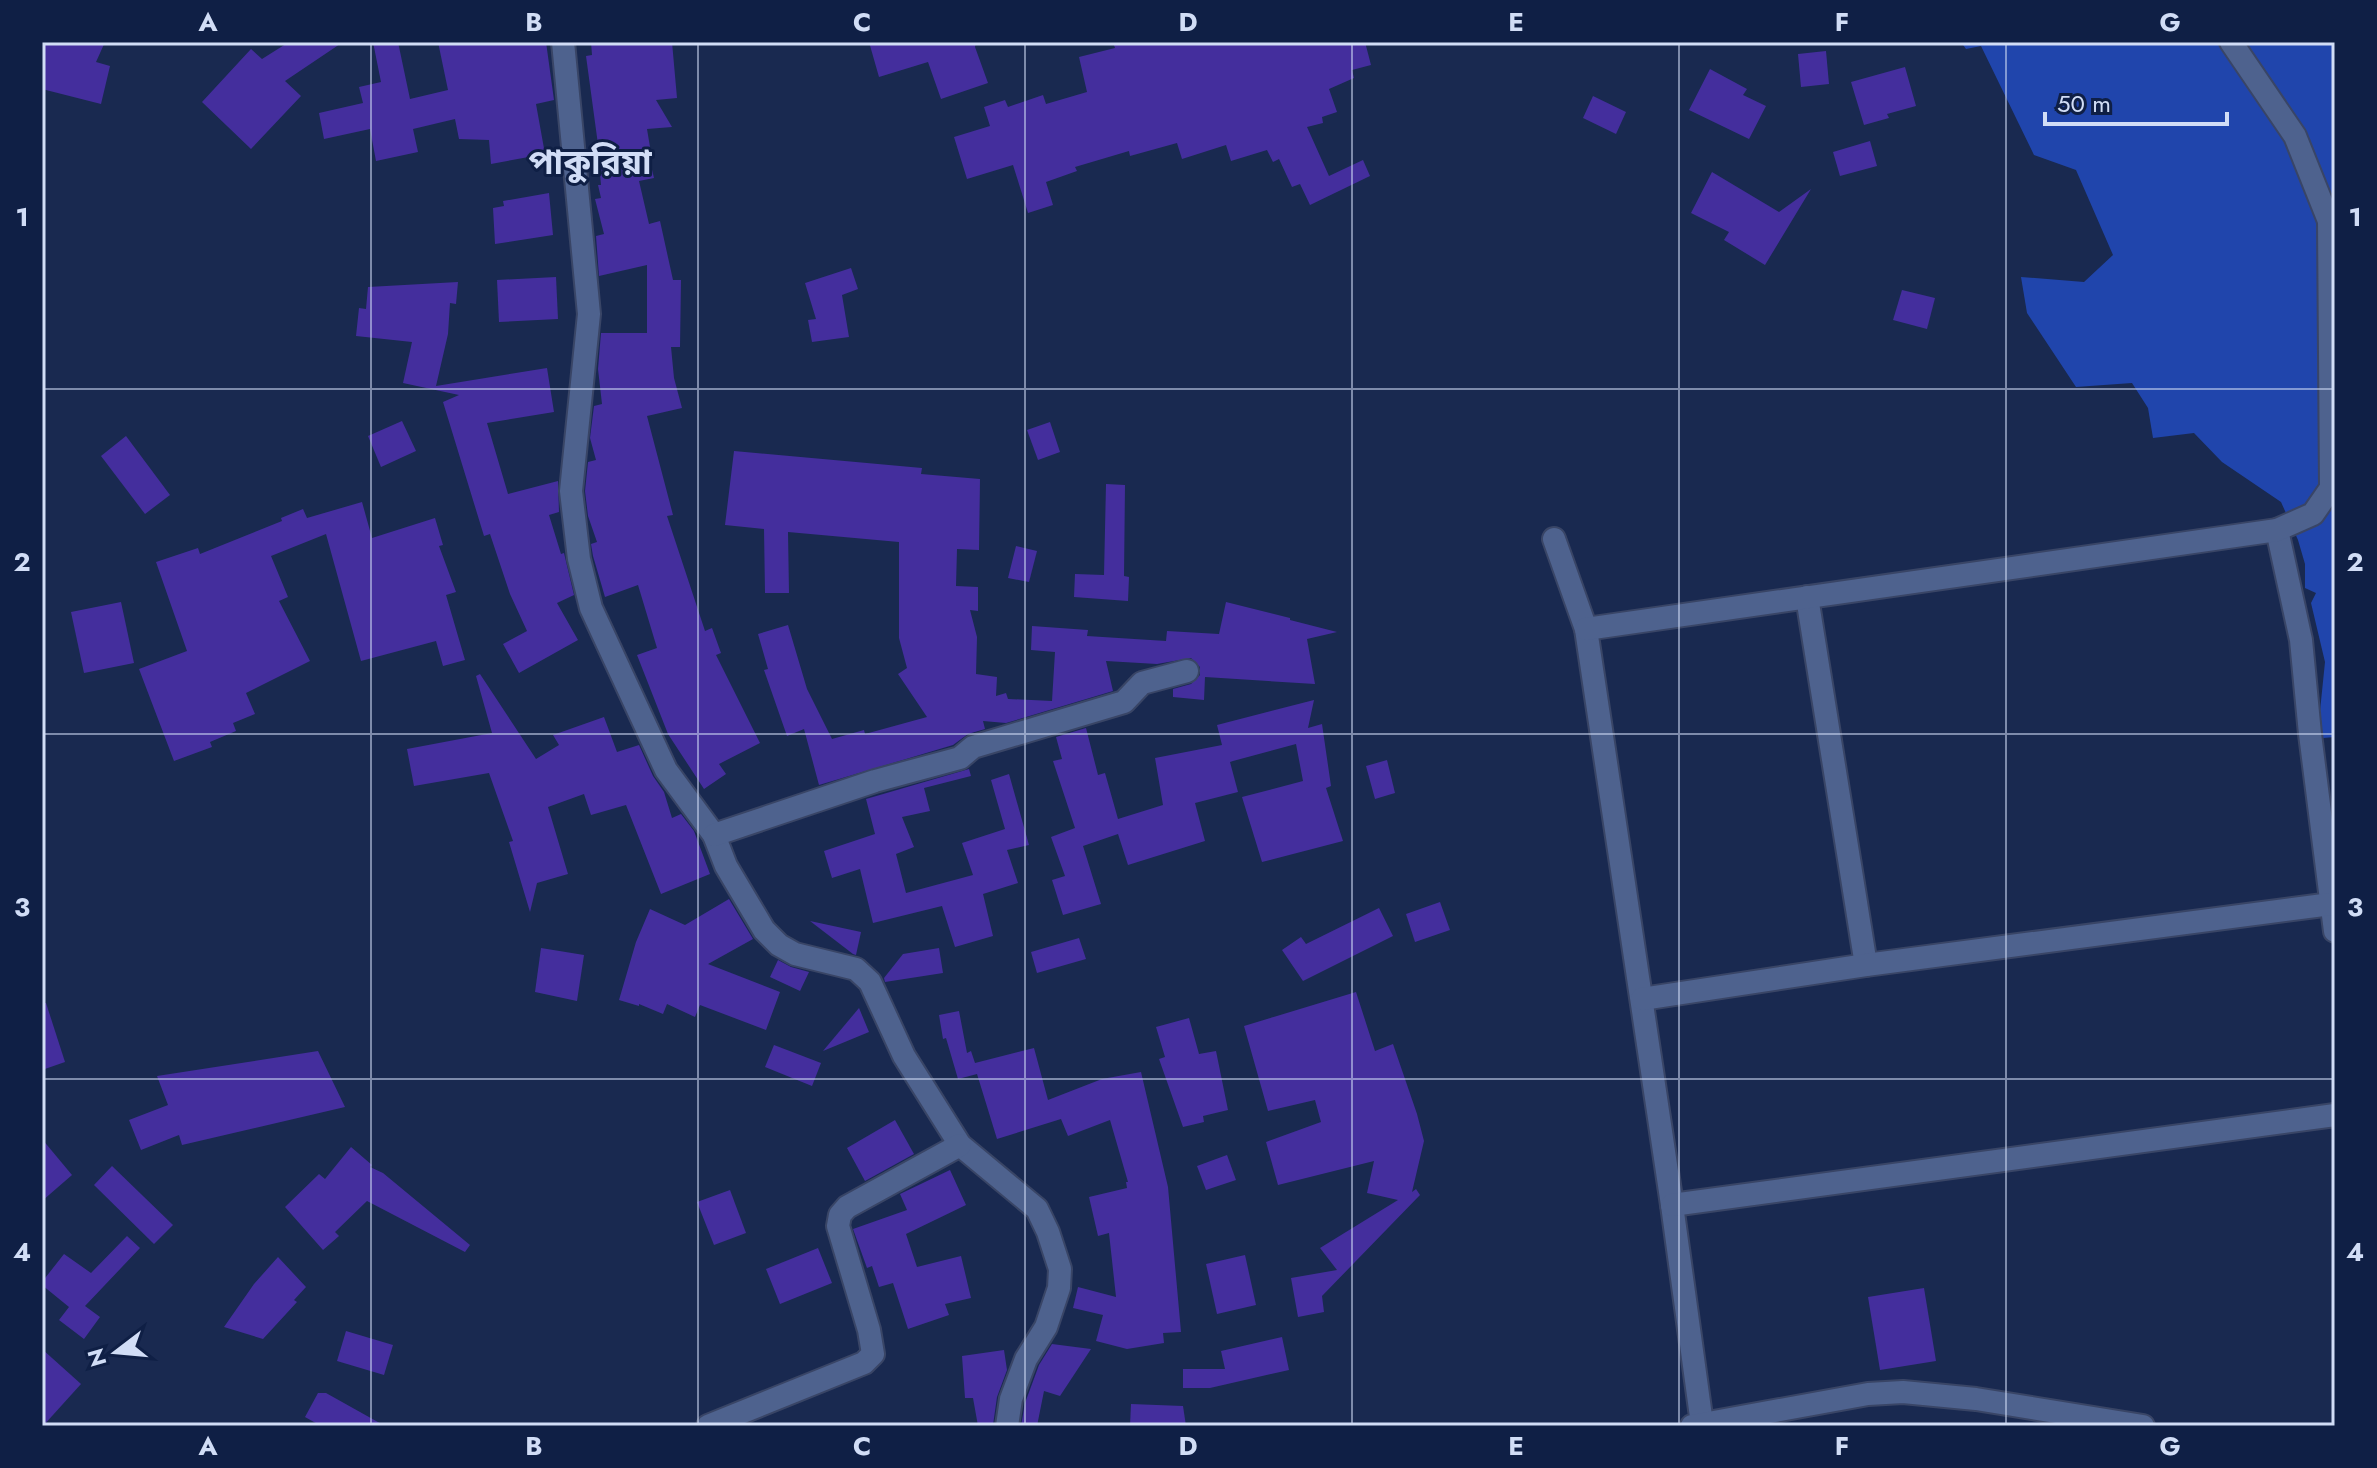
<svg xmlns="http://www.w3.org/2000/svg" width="2377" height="1468" font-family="Jost,'Noto Sans Bengali',sans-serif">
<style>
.water{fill:#2045ac}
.building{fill:#442e9d}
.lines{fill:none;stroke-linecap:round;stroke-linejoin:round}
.minor-casing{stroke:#394566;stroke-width:26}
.tertiary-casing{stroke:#394566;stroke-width:26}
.minor{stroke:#4e628e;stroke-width:22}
.tertiary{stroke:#4e628e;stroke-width:22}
.grid{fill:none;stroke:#d1ddf6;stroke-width:2;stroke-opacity:0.55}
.labels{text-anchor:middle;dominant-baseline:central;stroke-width:6;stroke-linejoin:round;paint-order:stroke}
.quarter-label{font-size:34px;font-weight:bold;fill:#d1ddf6;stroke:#0f1f45}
.neatline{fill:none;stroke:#d1ddf6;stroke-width:3}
.grid-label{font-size:26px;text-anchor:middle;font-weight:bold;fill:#d1ddf6}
</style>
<rect width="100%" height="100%" fill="#192950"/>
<path class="water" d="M1961 42H2335V737L2323 738 2320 711 2325 662 2311 603 2316 593 2305 588V564L2298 540 2281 502 2222 462 2194 433 2153 438 2148 408 2132 383 2076 387 2027 313 2021 277 2084 282 2113 255 2076 170 2034 155 1981 46 1966 49Z"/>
<g class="building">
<path d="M42 42H105L96 62 110 66 101 104 42 89Z"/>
<path d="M289 42H343L285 81 301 96 251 149 202 102 251 49 262 59Z"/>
<path d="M373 42H398L410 99 448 90 438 42H546L554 100 536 104 545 154 491 164 489 140 459 139 455 119 413 129 418 152 376 161 370 129 324 139 319 113 363 103 359 87 381 82Z"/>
<path d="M591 42H672L677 98 656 100 672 127 647 129 651 153H648L654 178 639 181 649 224 660 221 673 280H681L680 347H671L674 378 682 408 647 416 673 515 667 516 705 631 712 628 721 653 716 655 760 743 719 764 726 774 704 789 668 734 637 655 657 648 638 585 605 597 593 556 591 544 597 542 588 516 585 491 588 462 596 460 590 438 594 406 602 404 598 369 601 333H647V265L599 276 596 236 604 234 595 199 601 198 598 185H601L600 174H602L586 56 592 55Z"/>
<path d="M869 42H976L975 47 988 83 941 99 928 62 879 77Z"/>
<path d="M1113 42H1365L1371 65 1352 70 1354 78 1329 89 1337 112 1322 117 1323 123 1307 127 1329 176 1363 160 1370 176 1310 205 1300 184 1292 187 1279 159 1273 162 1267 150 1231 161 1226 145 1182 159 1177 143 1130 156 1129 151 1075 167 1077 171 1046 182 1053 205 1028 213 1013 165 967 179 954 137 990 126 984 107 1005 100 1008 107 1043 95 1046 104 1087 92 1079 57 1115 48Z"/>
<path d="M1826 51 1829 84 1801 87 1798 54Z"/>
<path d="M1905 67 1916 106 1887 114 1889 118 1864 125 1851 82Z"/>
<path d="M1710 69 1747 89 1743 95 1766 106 1749 139 1689 110Z"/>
<path d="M1593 96 1626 112 1616 134 1583 118Z"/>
<path d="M1870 141 1877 166 1840 176 1833 152Z"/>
<path d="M1712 172 1779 212 1811 189 1765 265 1724 240 1729 232 1691 213Z"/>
<path d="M549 193 553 235 495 244 493 208 504 206 503 201Z"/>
<path d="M851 268 858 289 842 295 849 337 812 342 808 320 816 319 805 283Z"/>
<path d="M556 277 558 319 499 322 497 280Z"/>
<path d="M458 282 456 304 450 303 448 334 436 386 547 368 554 412 487 423 508 494 558 481 559 512 549 515 561 554 564 553 574 595 557 603 578 640 519 673 503 644 527 631 510 594 490 534 484 536 443 402 459 395 403 383 412 342 356 336 359 308 366 309 368 287Z"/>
<path d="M1902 290 1935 298 1927 329 1893 320Z"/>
<path d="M402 421 416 451 381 467 368 436Z"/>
<path d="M1050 422 1060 452 1038 460 1027 430Z"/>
<path d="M126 436 170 495 145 514 101 456Z"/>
<path d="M734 451 922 468 921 474 980 479 979 550 957 549 956 586 978 587V611L970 610 977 637 976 674 997 677 996 696 1006 693 1008 699 1052 701 1055 652 1031 650 1032 626 1088 630 1087 636 1166 641 1167 631 1219 634 1226 602 1290 618V620L1337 632 1307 639 1315 684 1205 677 1204 700 1173 697V689L1191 684 1200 675V667L1191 658 1157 664 1106 661 1113 691 1006 723 983 721 985 729 968 734 953 745 819 785 804 729 787 736 764 670 768 669 758 634 788 625 807 689 832 739 864 730 865 734 927 717 898 674 907 668 899 638V542L788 532 789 593H765L764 529 725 525Z"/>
<path d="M1106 484 1125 485 1124 576 1129 577 1128 601 1074 597 1075 574 1104 575Z"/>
<path d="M362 502 372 538 435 518 443 545 439 546 456 592 446 595 465 660 443 666 436 641 361 661 326 534 271 556 288 597 279 601 310 661 246 693 255 714 233 723 236 731 210 742 212 747 174 761 139 669 187 651 156 562 198 548 200 554 282 521 281 518 303 509 307 518Z"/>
<path d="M1016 546 1037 551 1029 582 1008 578Z"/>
<path d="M121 602 134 663 84 673 71 612Z"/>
<path d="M480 674 536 759 559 745 553 735 604 717 617 752 639 745 653 776 664 792 672 818 681 814 694 831 710 874 661 894 626 805 591 815 584 794 548 807 568 874 537 883 530 912 509 842 513 841 489 773 414 786 407 749 492 733 476 676Z"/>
<path d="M1314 700 1308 728 1322 724 1331 786 1326 788 1343 841 1262 862 1242 797 1303 781 1296 744 1233 761 1230 762 1238 792 1195 803 1205 841 1128 865 1118 834 1083 846 1101 904 1063 915 1052 880 1065 876 1051 837 1075 828 1053 761 1062 759 1056 737 1086 728 1098 775 1105 773 1118 819 1163 805 1155 758 1222 745 1217 725Z"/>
<path d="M1387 760 1395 793 1375 799 1366 766Z"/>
<path d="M969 769 971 776 924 788 930 811 902 817 914 847 896 854 906 893 973 875 962 843 1005 829 991 780 1009 774 1029 845 1007 850 1018 883 983 894 993 936 955 947 942 906 873 923 860 869 832 878 824 851 875 834 866 799Z"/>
<path d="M729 899 753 939 708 964 780 992 766 1030 700 1005 695 1017 667 1004 663 1014 639 1004V1006L619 1000 636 942 650 909 685 925Z"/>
<path d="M1440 902 1450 930 1415 942 1406 914Z"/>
<path d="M1379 908 1393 936 1303 981 1282 950 1301 937 1306 944Z"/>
<path d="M810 921 861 932 856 955 853 954Z"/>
<path d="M1079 938 1086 959 1037 973 1031 952Z"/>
<path d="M541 948 584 955 577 1001 535 992Z"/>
<path d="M939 948 943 973 885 982 884 978 903 954Z"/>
<path d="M778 960 791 967 809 972 800 991 770 977Z"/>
<path d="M1356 992 1375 1051 1393 1044 1417 1114 1424 1141 1412 1192 1416 1189 1420 1195 1322 1296 1324 1312 1298 1317 1291 1278 1337 1270 1320 1248 1398 1200 1367 1193 1374 1161 1278 1185 1266 1142 1321 1122 1315 1100 1268 1111 1244 1026Z"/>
<path d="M42 1003H46L65 1062 42 1070Z"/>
<path d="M859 1008 869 1032 823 1051Z"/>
<path d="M959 1011 967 1053 971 1051 975 1063 1034 1048 1048 1100 1102 1079 1141 1072 1168 1187 1181 1332 1163 1333 1164 1343 1127 1349 1096 1341 1103 1315 1073 1308 1078 1287 1116 1297 1109 1233 1098 1236 1089 1197 1127 1188 1126 1182H1128L1110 1120 1068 1136 1061 1119 997 1139 977 1074 958 1079 946 1038 943 1039 939 1015Z"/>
<path d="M1189 1018 1199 1054 1216 1051 1228 1110 1203 1116 1204 1122 1183 1127 1159 1059 1165 1057 1156 1027Z"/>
<path d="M774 1045 821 1063 812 1086 765 1067Z"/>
<path d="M318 1051 345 1107 182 1145 179 1135 141 1150 129 1120 168 1105 157 1076Z"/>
<path d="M895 1120 914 1154 865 1181 847 1148Z"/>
<path d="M42 1139 72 1175 42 1201Z"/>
<path d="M351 1147 372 1165 370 1167 383 1173 470 1245 465 1252 367 1201 335 1232 339 1236 323 1250 285 1207 319 1174 325 1179Z"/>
<path d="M1227 1155 1236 1180 1206 1190 1197 1166Z"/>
<path d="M112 1166 173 1225 154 1244 94 1185Z"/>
<path d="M950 1170 966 1205 906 1234 917 1267 961 1256 971 1298 945 1304 949 1315 908 1329 893 1283 879 1287 872 1266 867 1268 853 1229 907 1210 900 1194Z"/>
<path d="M730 1190 746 1233 714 1245 697 1202Z"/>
<path d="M127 1236 140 1248 85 1306 100 1317 84 1339 59 1320 69 1307 42 1285V1282L64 1254 91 1273Z"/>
<path d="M818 1248 832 1283 780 1304 766 1269Z"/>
<path d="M1245 1255 1256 1305 1217 1314 1206 1264Z"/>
<path d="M278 1257 306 1287 294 1300 297 1302 263 1339 224 1327 254 1284Z"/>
<path d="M1924 1288 1936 1361 1880 1370 1868 1297Z"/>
<path d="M346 1331 393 1345 384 1375 337 1361Z"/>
<path d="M1282 1337 1289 1370 1210 1388H1183V1369H1225L1221 1351Z"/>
<path d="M1052 1344 1091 1349 1060 1396 1044 1391 1037 1426H1021L1025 1403 1039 1365Z"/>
<path d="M42 1349 81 1384 43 1426H42Z"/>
<path d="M1004 1350 1007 1370 997 1397 993 1425 978 1426 973 1398H965L962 1356Z"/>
<path d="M318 1393H326L385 1426H321L305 1417Z"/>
<path d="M1131 1404 1183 1406 1186 1426H1130Z"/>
</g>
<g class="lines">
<defs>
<g id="minor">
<path d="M563 42 589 314 571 491 579 559 591 608 666 770 714 835 726 866 764 930 779 945 795 954 856 969 870 982 904 1056 960 1145 1037 1209 1048 1232 1060 1269 1059 1288 1046 1327 1026 1359 1011 1399 1007 1426"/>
<path d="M2277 530 2301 640 2310 734 2335 931"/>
<path d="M1554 539 1586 629 1672 1205 1702 1424"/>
<path d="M1807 597 1866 965"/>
<path d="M1586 629 2277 530 2313 514 2331 488 2329 221 2295 136 2231 42"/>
<path d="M714 835 875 781 960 758 973 747 1124 702 1142 683 1187 671"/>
<path d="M1642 999 1866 965 2331 904"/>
<path d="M1672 1205 2335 1115"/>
<path d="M708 1426 864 1363 873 1354 869 1330 838 1226 840 1215 847 1207 960 1145"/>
</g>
<path id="tertiary" d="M1692 1426 1868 1394 1903 1392 1976 1399 2143 1426"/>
</defs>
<use href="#minor" class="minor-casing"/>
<use href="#tertiary" class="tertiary-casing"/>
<use href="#minor" class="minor"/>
<use href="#tertiary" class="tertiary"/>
</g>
<path class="grid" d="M371 42V1426M698 42V1426M1025 42V1426M1352 42V1426M1679 42V1426M2006 42V1426M42 389H2335M42 734H2335M42 1079H2335"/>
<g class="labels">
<g class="quarter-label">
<text x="590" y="162">পাকুরিয়া</text>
</g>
</g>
<rect width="2377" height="1468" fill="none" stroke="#0f1f45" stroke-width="88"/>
<g transform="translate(116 1352) rotate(254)" stroke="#0f1f45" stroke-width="6" paint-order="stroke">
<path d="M0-6L14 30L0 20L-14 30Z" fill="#d1ddf6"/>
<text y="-12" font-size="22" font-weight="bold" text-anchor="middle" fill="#d1ddf6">N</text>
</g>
<path d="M2045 112v12h182v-12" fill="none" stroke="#d1ddf6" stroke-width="4"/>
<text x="2057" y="112" font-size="24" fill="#d1ddf6" stroke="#0f1f45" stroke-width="6" paint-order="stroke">50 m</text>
<rect x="44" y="44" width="2289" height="1380" class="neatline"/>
<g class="grid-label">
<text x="208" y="31">A</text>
<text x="534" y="31">B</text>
<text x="862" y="31">C</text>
<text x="1188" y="31">D</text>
<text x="1516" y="31">E</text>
<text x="1842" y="31">F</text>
<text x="2170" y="31">G</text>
<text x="22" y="226">1</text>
<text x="2355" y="226">1</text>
<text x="22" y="571">2</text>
<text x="2355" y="571">2</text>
<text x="22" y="916">3</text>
<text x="2355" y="916">3</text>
<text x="22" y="1261">4</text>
<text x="2355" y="1261">4</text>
<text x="208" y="1455">A</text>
<text x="534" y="1455">B</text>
<text x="862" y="1455">C</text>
<text x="1188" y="1455">D</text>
<text x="1516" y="1455">E</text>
<text x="1842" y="1455">F</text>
<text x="2170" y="1455">G</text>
</g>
</svg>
